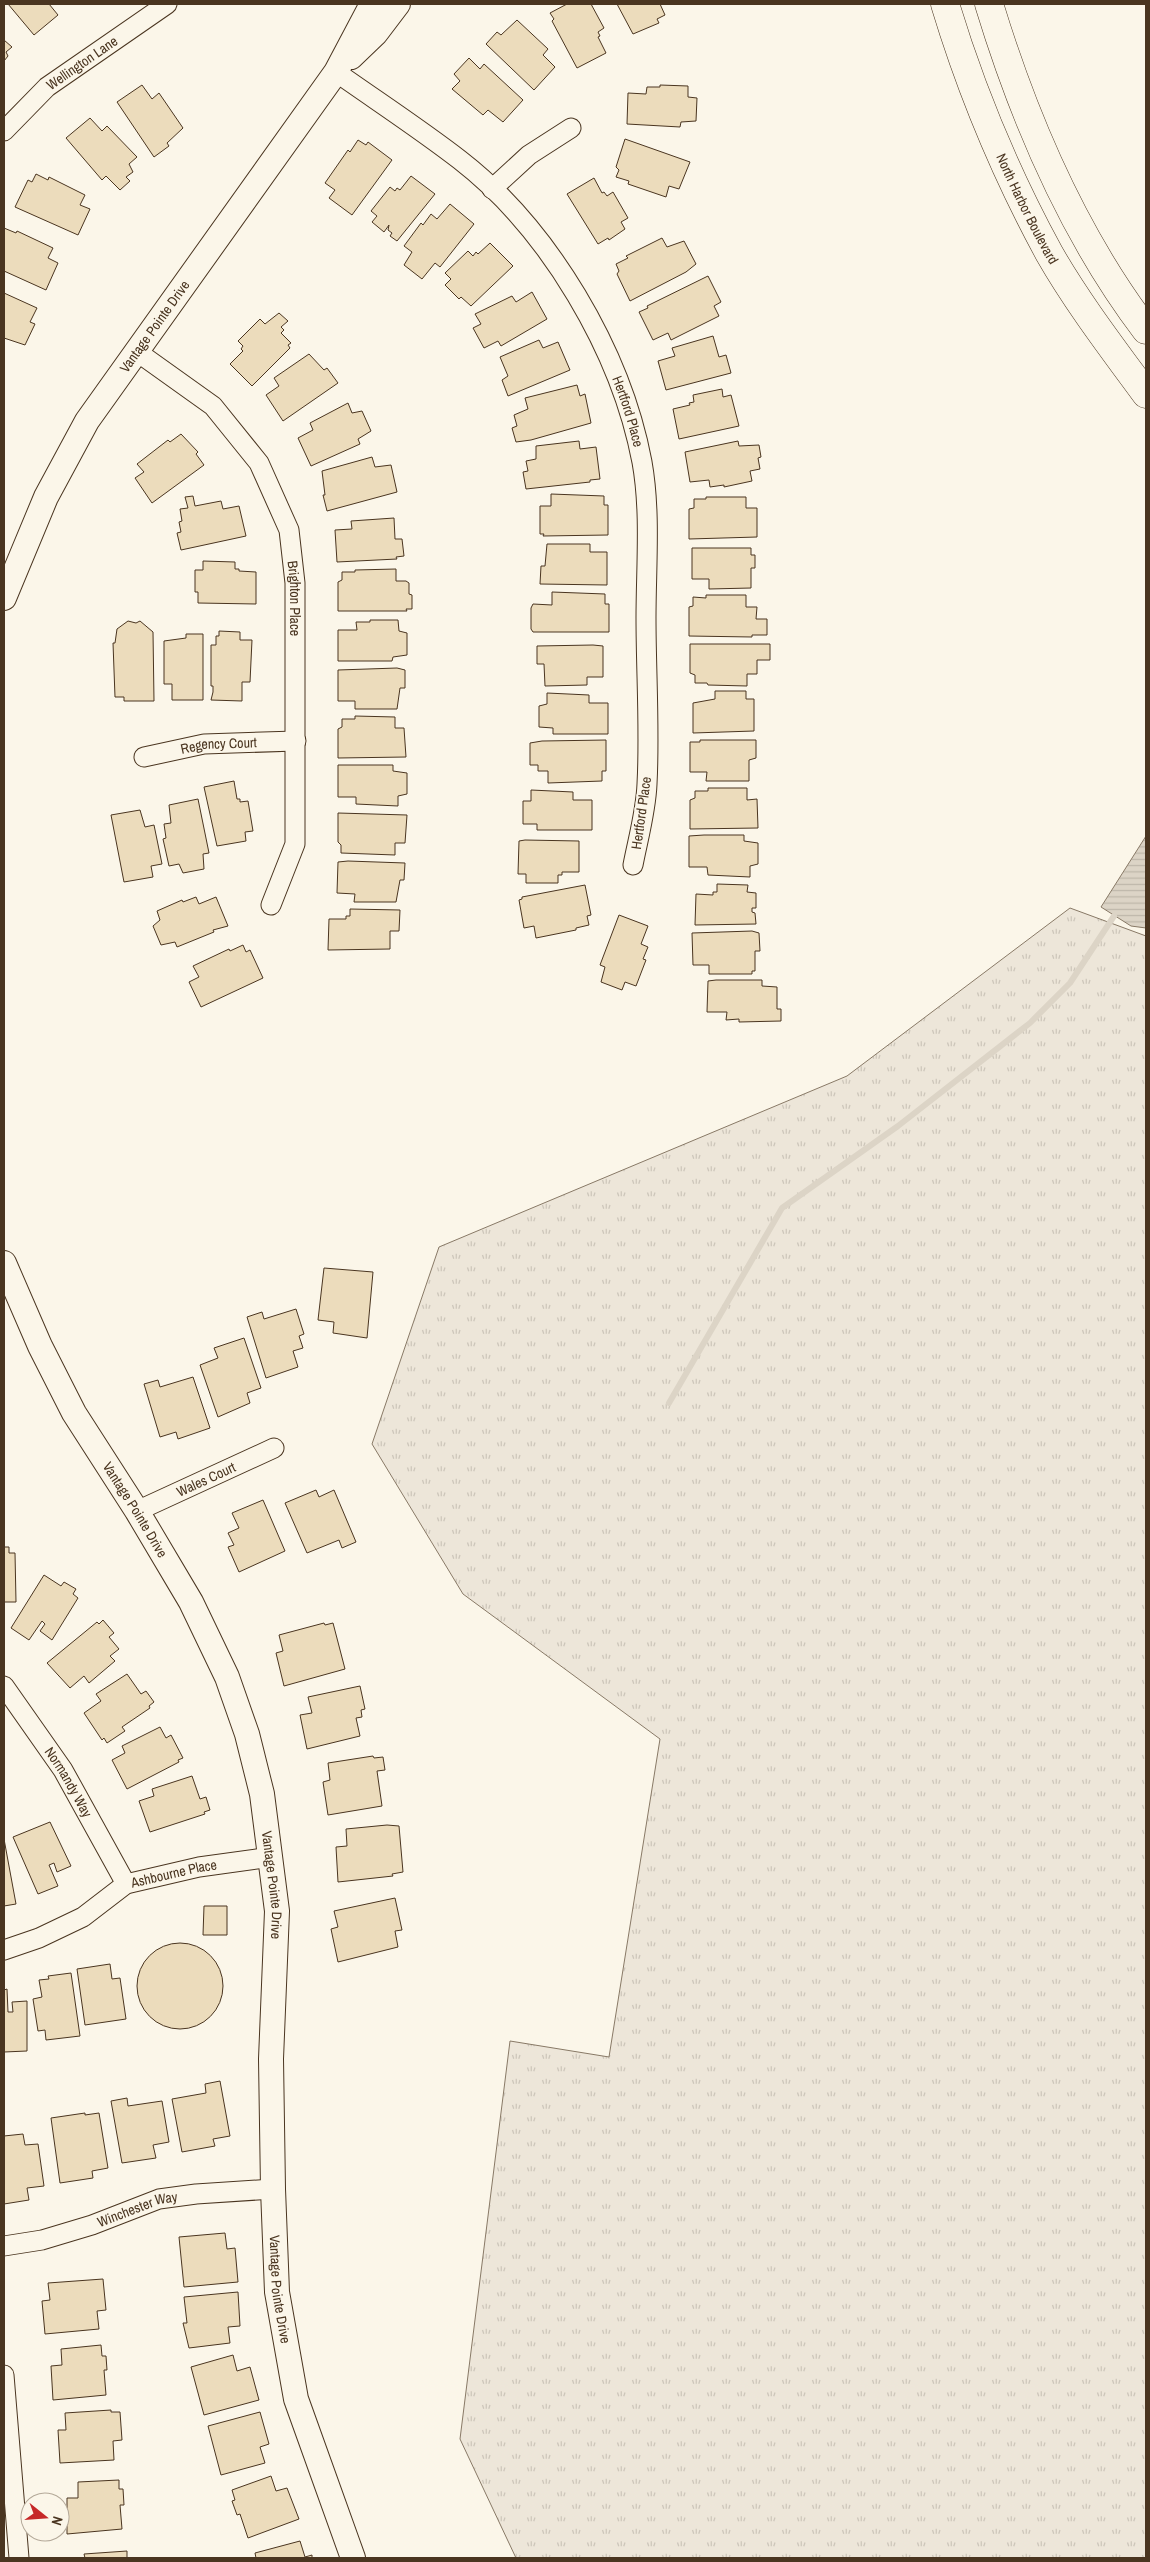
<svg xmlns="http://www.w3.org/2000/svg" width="1150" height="2562" font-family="'Archivo Narrow',sans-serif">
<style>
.grass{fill:url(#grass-tufts);stroke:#887966}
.water{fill:url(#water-rules);stroke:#887966}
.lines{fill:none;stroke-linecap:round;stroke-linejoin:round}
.stream{stroke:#dcd4c6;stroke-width:6}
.building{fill:#ecdcbc;stroke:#4a3520}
.minor-casing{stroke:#4a3520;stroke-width:21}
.tertiary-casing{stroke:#4a3520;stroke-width:26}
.primary-casing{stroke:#4a3520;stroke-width:29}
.minor{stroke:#fbf6e9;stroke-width:19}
.tertiary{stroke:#fbf6e9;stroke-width:24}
.primary{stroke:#fbf6e9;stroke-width:28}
.labels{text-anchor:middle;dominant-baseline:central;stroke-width:4;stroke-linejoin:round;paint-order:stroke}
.street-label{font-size:14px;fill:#4a3520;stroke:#fbf6e9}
</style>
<defs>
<pattern id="grass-tufts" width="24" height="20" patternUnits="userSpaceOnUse" patternTransform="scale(1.25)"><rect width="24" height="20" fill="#ede6d9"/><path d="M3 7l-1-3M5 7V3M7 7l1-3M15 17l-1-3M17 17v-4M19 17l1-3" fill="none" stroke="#cdc6ba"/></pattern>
<pattern id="water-rules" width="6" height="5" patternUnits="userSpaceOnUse" patternTransform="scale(1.25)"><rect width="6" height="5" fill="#dcd4c6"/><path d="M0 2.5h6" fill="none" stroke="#beb7aa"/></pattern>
</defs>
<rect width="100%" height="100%" fill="#fbf6e9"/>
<path class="grass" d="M1070 908 1146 936V2558H516L460 2439 510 2041 609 2057 660 1739 463 1594 372 1444 439 1247 847 1076Z"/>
<path class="water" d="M1146 836V928L1131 926 1101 907Z"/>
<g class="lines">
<path class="stream" d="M669 1403 782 1208 898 1126 1030 1023 1070 983 1114 916"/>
</g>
<g class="building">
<path d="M8 4H49L58 15 34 35Z"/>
<path d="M567 4H591L604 28 598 32 600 36 598 37 606 53 577 68 552 21 554 19 550 13Z"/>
<path d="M617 4H660L665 15 657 19 659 23 633 34Z"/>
<path d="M517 20 548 49 543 55 555 67 534 90 486 44 497 32 501 35Z"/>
<path d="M4 40 12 47 6 52 8 56 4 61Z"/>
<path d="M469 58 480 69 484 64 523 100 503 122 488 110 483 115 452 89 460 81 454 74Z"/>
<path d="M142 85 152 99 159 93 183 128 167 143 169 146 154 157 117 102Z"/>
<path d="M660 85 688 86V97L697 98 696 121 681 122 680 127 627 124 628 93 646 94 647 87H660Z"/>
<path d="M90 118 102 131 107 126 137 157 129 164 133 172 126 177 130 181 120 190 106 176 102 180 66 138Z"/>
<path d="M625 139 690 162 679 189 669 186 666 197 628 184 629 181 616 177 619 170 616 167Z"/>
<path d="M358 140 366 145 368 142 392 160 352 215 329 198 335 190 325 183 348 150 350 152Z"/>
<path d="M36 174 48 180 49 177 85 195 80 205 90 209 78 235 15 207 28 180 32 182Z"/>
<path d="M411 176 435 194 397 241 390 236 392 233 388 230 389 225 384 232 372 222 377 216 371 211 390 187 395 191 397 188 400 190Z"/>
<path d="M594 178 602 193 604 192 607 196 613 192 628 218 621 222 625 229 609 240 608 238 598 244 567 194Z"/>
<path d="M450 204 474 224 440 267 435 263 422 279 404 265 412 252 404 246 421 223 423 225 431 214 437 219Z"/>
<path d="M4 228 16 233 17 231 53 248 48 258 58 263 46 290 4 271Z"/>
<path d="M662 238 667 247 684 241 696 264 686 272 630 301 617 274 619 271 616 264 628 258 626 256Z"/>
<path d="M490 243 513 266 471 306 461 297 459 299 445 285 451 279 445 273 468 251 473 256 476 252 478 254Z"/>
<path d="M708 276 721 302 714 306 719 316 671 340 668 333 653 340 639 312 648 308 647 306Z"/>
<path d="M532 292 547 319 501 346 498 341 484 348 473 328 481 324 475 314 512 296 516 302Z"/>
<path d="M4 293 37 308 30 322 35 324 25 345 4 338Z"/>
<path d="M279 313 288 321 281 327 284 330 281 333 291 343 288 345 290 348 252 386 230 364 243 351 241 349 243 346 238 341 260 319 265 324Z"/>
<path d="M713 336 719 357 726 355 731 373 666 390 658 361 675 356 672 348Z"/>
<path d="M539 340 543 348 558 342 570 370 508 396 502 380 508 376 500 357Z"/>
<path d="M309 354 324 370 327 368 338 383 283 421 266 395 279 386 274 378Z"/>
<path d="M577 385 580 396 585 394 591 423 531 440 516 442 512 428 517 426 514 415 528 409 525 398Z"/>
<path d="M722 389 723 397 731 395 739 426 679 439 673 409 690 405 689 403 694 402 693 395Z"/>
<path d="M348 403 352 413 362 411 371 431 358 439 360 444 311 466 298 438 313 430 310 423Z"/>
<path d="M181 434 198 452 196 454 204 465 152 503 135 478 144 472 137 464 168 440 170 442Z"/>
<path d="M579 441 580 449 596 447 600 479 590 480V482L526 489 523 472 528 471 526 461 536 459V446Z"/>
<path d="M738 441 739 446 759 445 761 457 758 458 760 469 750 471 752 481 724 487V485L710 487 709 480 690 482 685 452Z"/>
<path d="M372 457 375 467 391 465 397 492 327 511 323 495H325L322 471Z"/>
<path d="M551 494 604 496V505H608V535L543 536 544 534H540V506H551Z"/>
<path d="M193 496 195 506 221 501 223 509 239 506 246 536 181 550 177 533 181 532 179 522 182 521 180 509 188 508 185 497Z"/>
<path d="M706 497H746V508H757V537L689 539V509L694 508V499H706Z"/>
<path d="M394 518 395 539H402L404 556 396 557 397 559 337 562 335 530 352 529 351 521Z"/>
<path d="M547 544H590V552H607V585L540 584 541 566H545Z"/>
<path d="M692 548H751V555H755V568H751V588L709 589V579H692Z"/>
<path d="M203 561 235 562V569H239V571L256 572V604L198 603V592H195V570H203Z"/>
<path d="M396 569V581H406L409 583V594L412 595V609H406L407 611H338V582L342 580V572H355V570Z"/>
<path d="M552 592 605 594V604H609V632H533L531 629V608L533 604 552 605Z"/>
<path d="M706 595H746V607H757L756 619H767V635H752V637L689 636V607L693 606V597L706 598Z"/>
<path d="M370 620H398L399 631 407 633V655L393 657 392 661H338V630H357L356 622H370Z"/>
<path d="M128 621 136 623 140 621 153 632 154 701H124V697H115L113 643H115L117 629Z"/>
<path d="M219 631 240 632V640H252L250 682H242V701L211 700 213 692V686H211V645H216V636H219Z"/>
<path d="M186 634H203V700H172V684H164V641L186 638Z"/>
<path d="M690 644H770V660H757V674H747V686L708 685 707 683H695V675L690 673Z"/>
<path d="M593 645 603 646V677H587V685L545 686 544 664H537V646Z"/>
<path d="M397 668 405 670V688H400L397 709H355V701H338V670Z"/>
<path d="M715 691H746V699H754V731L693 733V703L715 699Z"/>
<path d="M547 693 589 695V703H608V734H553V728L539 727V706L547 704Z"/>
<path d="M355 716 395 717V728H404L406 757 338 758V729L342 727V719H355Z"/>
<path d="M606 740V771H602V781L548 783V771H538V765H530V743L542 741Z"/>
<path d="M700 740H756V758L749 760V781H706L707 772H690V742H700Z"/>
<path d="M338 765H393V771L407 773V794L398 796V806L356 804V797H338Z"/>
<path d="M234 781 237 799H240V802L248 801 253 831 245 832 246 841 217 846 204 787Z"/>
<path d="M708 788H747V800L757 799 758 828 690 829V800L695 798V791H708Z"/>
<path d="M531 790 573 792V800H592V830H537V824H523V801H531Z"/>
<path d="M198 799 209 853 203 854 204 869 183 873 179 864 169 866 163 839 166 838 164 824 171 823 169 805Z"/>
<path d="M140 810 145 827 154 825 162 864 151 866 153 877 124 882 111 815Z"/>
<path d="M338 813 407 815 405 843H395V855L341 853V845L338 842Z"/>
<path d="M704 835H744V841L758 843V864L750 866V877L708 875 707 867H689V836Z"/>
<path d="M525 840 579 841V872H562V875H558V883H526V874H518L519 841Z"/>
<path d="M348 861 405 863 404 880H400L396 902H354L355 894 337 893 338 862Z"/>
<path d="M717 884 748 885 747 892 756 893V908H752V912L755 913 756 924 695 925 696 894 713 895V892H717Z"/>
<path d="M585 885 591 915 587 916 589 925 576 928V930L536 938 534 926 524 928 519 900 522 899V897Z"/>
<path d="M196 897 199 904 216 897 228 926 213 930 214 932 177 947 175 942 161 945 153 926 160 920 157 911 182 900 183 902Z"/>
<path d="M350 909 400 910 399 931H390V949L328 950 329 919H346V916H350Z"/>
<path d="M619 915 648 926 641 944 648 947 643 959 646 960 636 986 625 982 622 990 601 982 605 967 600 965Z"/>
<path d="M752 931 759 933 760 951H755V971H752V974H709V965H693L692 933Z"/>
<path d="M243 945 246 952 250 950 263 978 201 1007 189 982 199 977 193 966 229 949 230 951Z"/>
<path d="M716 980H762V986L777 987V1009H781V1021L739 1022V1019L726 1020 727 1012H707L708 981Z"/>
<path d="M324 1268 373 1272 367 1338 333 1333 334 1322 318 1320Z"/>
<path d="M296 1309 304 1334 299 1336 303 1348 293 1351 298 1367 266 1378 247 1317 262 1312 264 1319Z"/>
<path d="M244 1338 261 1388 247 1393 250 1403 218 1417 200 1365 218 1358 214 1348Z"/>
<path d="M193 1377 210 1428 178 1439 176 1432 160 1437 144 1384 158 1380 160 1387Z"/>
<path d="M316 1490 319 1497 334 1490 356 1542 342 1548 339 1540 307 1553 285 1503Z"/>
<path d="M263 1500 285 1551 239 1572 228 1547 234 1545 228 1533 239 1528 232 1513Z"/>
<path d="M4 1547H9V1553H15L16 1602H4Z"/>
<path d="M44 1575 61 1586 64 1582 76 1589 73 1594 78 1598 52 1640 40 1631 45 1624 42 1621 29 1640 11 1628Z"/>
<path d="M103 1620 114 1633 109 1637 119 1649 110 1656 115 1661 89 1683 84 1676 70 1688 47 1663 97 1622 99 1624Z"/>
<path d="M324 1623 325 1625 333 1623 345 1669 284 1686 276 1653 283 1651 279 1635Z"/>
<path d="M127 1674 141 1694 146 1691 154 1702 149 1706 150 1708 122 1727 125 1731 107 1743 104 1738 102 1740 84 1713 101 1701 96 1694Z"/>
<path d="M360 1686 365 1709 361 1710 362 1717 356 1718 360 1736 307 1749 300 1715 312 1713 308 1697Z"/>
<path d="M160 1727 166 1738 171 1735 183 1758 178 1760 179 1762 127 1789 112 1760 125 1753 122 1746Z"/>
<path d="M373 1756 374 1758 383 1757 385 1770 377 1771 382 1806 328 1815 323 1782 330 1780 328 1763Z"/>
<path d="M192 1776 200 1799 206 1797 210 1810 204 1812 205 1814 150 1832 139 1801 154 1796 152 1789Z"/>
<path d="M50 1822 71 1866 57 1872 54 1863 49 1865 58 1886 38 1894 13 1837Z"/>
<path d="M387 1825 399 1826 403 1872 392 1874 393 1876 338 1882 336 1847 347 1846 346 1829Z"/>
<path d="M4 1839 16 1904 4 1906Z"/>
<path d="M395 1898 402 1930 395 1931 398 1947 338 1962 331 1929 338 1927 334 1911Z"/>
<path d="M204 1906H227V1935H203Z"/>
<circle cx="180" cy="1986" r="43"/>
<path d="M110 1964 112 1979 120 1978 126 2019 85 2025 77 1969Z"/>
<path d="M71 1973 80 2036 46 2040 45 2030 38 2031 33 1999 42 1997 39 1980 49 1979 48 1976Z"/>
<path d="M7 1989 8 2012H13L12 2002 27 2001V2051L4 2052V1990Z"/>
<path d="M220 2081 230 2136 213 2139 215 2146 182 2152 172 2099 206 2093 205 2084Z"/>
<path d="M127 2098 128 2106 162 2101 169 2142 153 2145 156 2158 122 2163 111 2101Z"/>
<path d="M85 2113V2115L99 2113 108 2168 92 2171 93 2178 60 2183 51 2118Z"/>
<path d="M23 2134 25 2145 38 2144 44 2186 27 2188 29 2200 4 2204V2136Z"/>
<path d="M225 2233 227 2249 235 2248 238 2282 184 2287 179 2237Z"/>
<path d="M103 2279 106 2310 97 2311 99 2329 45 2334 42 2301 50 2300 48 2283Z"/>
<path d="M238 2292 240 2326 228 2327 230 2343 189 2348 183 2323H187L184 2297Z"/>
<path d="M101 2345 102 2356H106L107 2370H104L106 2395 53 2400 51 2366 62 2365 61 2349Z"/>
<path d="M233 2355 237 2371 250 2367 259 2400 204 2415 191 2367Z"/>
<path d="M111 2410V2412H120L122 2440 113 2441 114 2460 60 2463 58 2430H66L65 2413Z"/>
<path d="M260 2412 269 2444 260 2447 265 2463 221 2475 208 2426Z"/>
<path d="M271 2476 276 2491 287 2488 299 2519 248 2538 240 2514 237 2515 232 2501 235 2500 232 2490Z"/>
<path d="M119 2480V2489H123L124 2505H120L122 2529 67 2534V2498H78V2482Z"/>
<path d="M300 2541 305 2557 312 2555V2558H256L255 2553Z"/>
<path d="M127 2551V2558H85L84 2554Z"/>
</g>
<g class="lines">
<defs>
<g id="minor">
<path id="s1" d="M336 72C377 101 420 129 460 160 549 229 621 351 642 462 651 512 646 567 646 618 646 673 650 729 647 784 646 811 638 839 633 865"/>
<path id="s2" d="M4 131 47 87 167 4"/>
<path d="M492 189 529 155 571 128"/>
<path id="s3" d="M136 351 213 406 259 463 289 530 295 583V844L271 905"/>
<path id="s4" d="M144 757 204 744 296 741"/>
<path id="s5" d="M137 1511 274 1448"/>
<path id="s6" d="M4 1686 63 1770 126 1884"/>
<path id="s7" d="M4 1950 39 1938 83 1917 126 1884 199 1867 271 1857"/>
<path id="s8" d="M4 2246 42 2240 92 2225 159 2199 196 2194 273 2189"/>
<path d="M4 2375 19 2558"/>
</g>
<g id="tertiary">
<path d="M351 57 376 33 398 4"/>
<path id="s9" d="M4 598 46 497 87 421 336 72 372 4"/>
<path id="s10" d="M4 1263 40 1346 74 1413 137 1511 191 1602 227 1677 247 1734 262 1794 277 1911 271 2059 273 2189 277 2292 296 2399 353 2558"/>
</g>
<g id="primary">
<path id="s11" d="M945 4C971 90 1006 174 1049 253 1077 302 1113 349 1146 394"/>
<path d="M989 4C1024 119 1073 234 1146 330"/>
</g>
</defs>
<use href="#minor" class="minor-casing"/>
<use href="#tertiary" class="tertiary-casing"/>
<use href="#primary" class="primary-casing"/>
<use href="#minor" class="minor"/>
<use href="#tertiary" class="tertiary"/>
<use href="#primary" class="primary"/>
</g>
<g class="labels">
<g class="street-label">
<text stroke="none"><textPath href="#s2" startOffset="104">Wellington Lane</textPath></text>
<text stroke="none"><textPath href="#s11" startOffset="221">North Harbor Boulevard</textPath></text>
<text stroke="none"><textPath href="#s9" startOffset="312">Vantage Pointe Drive</textPath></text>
<text stroke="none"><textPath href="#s1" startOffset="459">Hertford Place</textPath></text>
<text stroke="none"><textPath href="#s3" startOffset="310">Brighton Place</textPath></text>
<text stroke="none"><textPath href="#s4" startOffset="76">Regency Court</textPath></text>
<text transform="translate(641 813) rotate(-82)">Hertford Place</text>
<text stroke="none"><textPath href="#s5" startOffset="76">Wales Court</textPath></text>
<text stroke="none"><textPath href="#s10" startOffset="280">Vantage Pointe Drive</textPath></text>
<text stroke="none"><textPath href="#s6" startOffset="116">Normandy Way</textPath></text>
<text stroke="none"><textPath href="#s7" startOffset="189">Ashbourne Place</textPath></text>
<text stroke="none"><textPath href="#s10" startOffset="685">Vantage Pointe Drive</textPath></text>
<text stroke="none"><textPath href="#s8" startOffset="139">Winchester Way</textPath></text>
<text stroke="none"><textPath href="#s10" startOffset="1090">Vantage Pointe Drive</textPath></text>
</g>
</g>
<rect width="1150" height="2562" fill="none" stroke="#4a3520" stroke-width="10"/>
<g transform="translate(45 2517) rotate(107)"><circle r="24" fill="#fbf6e9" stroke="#b4a999"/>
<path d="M0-4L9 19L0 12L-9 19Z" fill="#c62828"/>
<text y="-8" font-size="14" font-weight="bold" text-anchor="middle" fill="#4a3520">N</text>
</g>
</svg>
